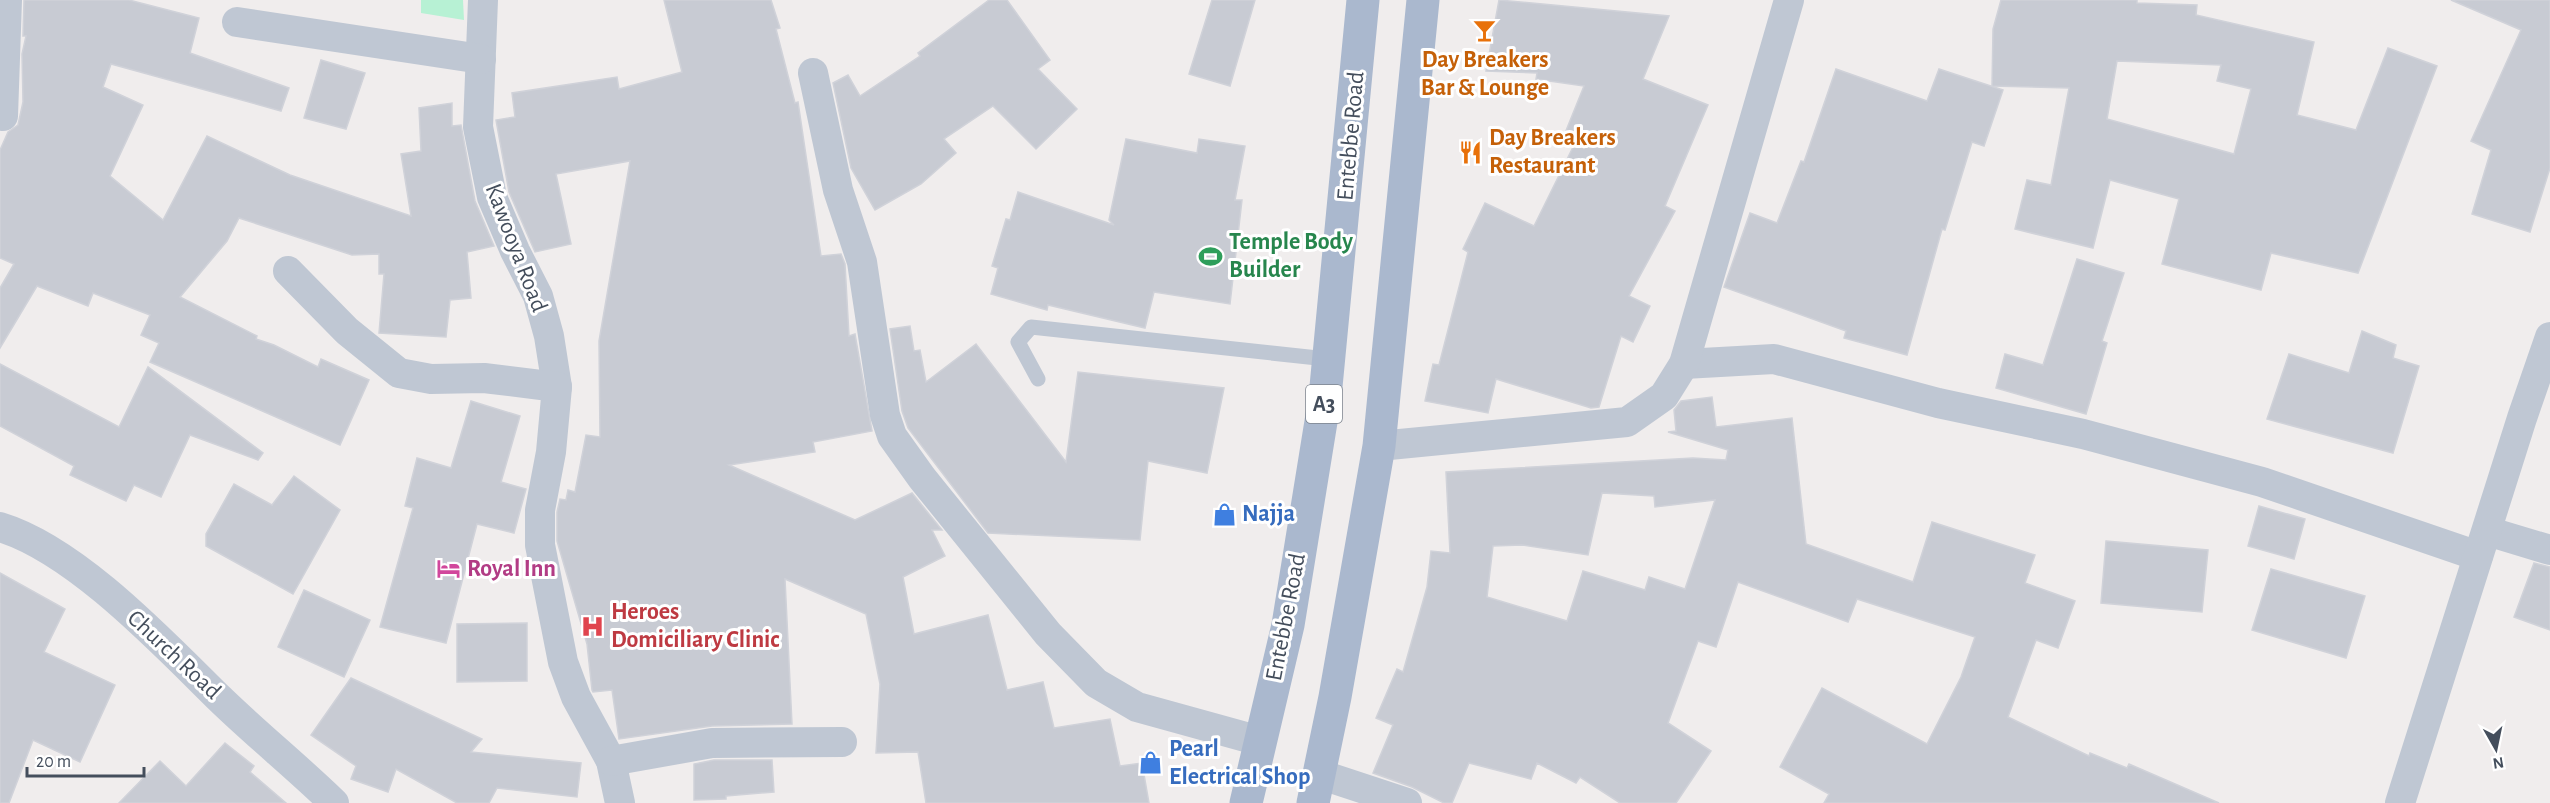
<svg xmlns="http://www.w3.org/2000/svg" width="2550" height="803" font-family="'Alegreya Sans',sans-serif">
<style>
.green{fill:#b7f1d4}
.building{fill:#c8cbd3;stroke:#d0d2d9;stroke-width:1.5;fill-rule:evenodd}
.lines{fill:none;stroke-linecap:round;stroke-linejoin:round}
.lane{stroke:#bfc7d3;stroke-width:15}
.street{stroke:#bfc7d3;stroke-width:30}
.primary{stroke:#aab8ce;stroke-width:33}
.labels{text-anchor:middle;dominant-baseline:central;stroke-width:6;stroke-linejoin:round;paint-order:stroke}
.shield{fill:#fff;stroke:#7c838d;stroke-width:1.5}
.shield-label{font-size:22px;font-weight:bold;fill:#444e5c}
.food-label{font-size:24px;font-weight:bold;fill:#c56008;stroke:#fff}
.street-label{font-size:24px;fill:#444e5c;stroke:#fff}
.leisure-label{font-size:24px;font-weight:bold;fill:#27864d;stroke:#fff;text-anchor:start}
.shop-label{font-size:24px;font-weight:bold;fill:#366cbe;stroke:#fff;text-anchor:start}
.hotel-label{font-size:24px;font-weight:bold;fill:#b23c85;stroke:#fff;text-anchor:start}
.health-label{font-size:24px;font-weight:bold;fill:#be3a42;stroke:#fff;text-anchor:start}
</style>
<rect width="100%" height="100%" fill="#f0eded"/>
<path class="green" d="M421 0H463L464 20 421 13Z"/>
<g class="building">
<path d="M24 0H129L199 18 190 53 289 88 281 111 111 64 103 87 143 105 110 176 163 220 207 136 290 175 411 216 401 154 421 151 419 108 452 103V126L461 125 475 201 494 246 467 252 471 298 450 300 446 337 379 333 384 274H379V254L352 255 239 218 227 241 180 297 257 336 256 339 274 345 318 367 321 359 369 380 340 445 150 362 159 343 141 335 150 315 93 293 88 306 37 286 0 348V288L14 264 0 258V150L8 132 18 125 23 102 22 54 26 36H23Z"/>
<path d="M664 0H771L780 28 776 29 795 103 798 102 821 256 841 254 845 264 849 336 855 334 872 431 813 442 815 452 729 465 855 520 912 493 942 530H932L945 556 903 577 914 634 988 615 1007 690 1043 682 1054 728 1110 719 1120 766 1142 763 1149 803H926L918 752 876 753 880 684 866 614 785 579 792 724 712 726 619 739 612 690 593 692 592 690 587 644 557 541V512L560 499 566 500 568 490 575 492 586 435 600 437 599 341 630 161 556 174 571 244 535 252 509 192 496 120 515 117 512 93 617 77 619 89 682 72Z"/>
<path d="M989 0H1007L1050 60 1038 69 1077 109 1036 149 993 106 944 139 956 153 921 184 875 210 851 168 833 83 848 75 860 96 920 56 918 53Z"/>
<path d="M1212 0H1255L1230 86 1189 74Z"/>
<path d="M1499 0 1669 16 1643 79 1708 105 1665 206 1675 211 1629 296 1650 306 1633 342 1621 336 1599 407 1591 408 1496 379 1488 413 1425 401 1433 364 1439 365 1468 252 1463 249 1485 203 1534 226 1575 143 1563 138 1584 86 1536 79 1537 73 1486 71Z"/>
<path d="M2001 0H2137V3L2197 5 2196 15 2314 42 2297 115 2356 130 2388 48 2437 66 2358 273 2271 253 2261 290 2162 264 2179 199 2110 180 2093 248 2015 229 2027 180 2051 185 2069 88 1992 86 1993 29ZM2117 61 2221 65 2217 81 2251 89 2234 154 2107 119Z"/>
<path d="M2451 0H2550V168L2530 232 2472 214 2491 150 2471 141 2521 30Z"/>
<path d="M321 60 365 73 346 129 304 118Z"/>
<path d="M1836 69 1927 101 1939 69 2003 90 1984 146 1972 142 1945 230 1942 229 1907 355 1844 338 1846 331 1724 287 1750 213 1777 223 1801 161 1804 162Z"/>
<path d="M1126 139 1197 153 1199 139 1245 146 1235 200H1242L1230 304 1154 292 1145 328 1048 305 1047 310 991 294 998 268 992 266 1006 219 1010 220 1018 192 1114 225 1109 220Z"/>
<path d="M2077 259 2124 273 2102 341 2107 343 2086 414 1996 388 2005 354 2043 365Z"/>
<path d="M910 326 914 351 920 350 926 382 976 344 1066 462 1078 372 1224 388 1207 473 1148 461 1140 540 988 533 908 428 902 411 890 329Z"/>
<path d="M2362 331 2396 345 2393 358 2419 366 2393 453 2267 419 2289 354 2349 373Z"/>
<path d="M0 364 119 427 148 367 263 453 258 460 190 435 161 497 134 485 126 501 70 475 74 466 0 426Z"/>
<path d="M1712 397 1716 427 1792 418 1806 544 1913 582 1932 522 2035 555 2025 583 2075 601 2058 648 2036 640 2008 717 2089 756 2090 753 2127 768 2129 764 2219 803H1824L1829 794 1780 767 1822 688 1927 744 1961 677 1975 637 1857 599 1848 622 1738 582 1716 647 1698 641 1668 723 1711 751 1676 803H1620L1580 777 1576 783 1537 763 1531 779 1469 763 1452 803H1444L1412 787 1373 773 1393 725 1376 718 1397 669 1403 672 1427 587 1431 551 1450 553 1446 472 1693 458 1726 460 1728 450 1668 432 1676 431 1674 410 1681 401ZM1602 493 1654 496 1655 507 1715 500 1685 589 1649 577 1645 590 1583 571 1567 621 1487 597 1493 546 1522 545 1588 555Z"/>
<path d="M471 401 520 416 501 482 526 489 514 533 477 524 446 643 380 627 413 508 405 506 417 458 451 468Z"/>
<path d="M294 476 340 510 293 594 206 546V534L234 484 272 505Z"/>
<path d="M2259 506 2305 519 2294 559 2248 546Z"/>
<path d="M2106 541 2208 550 2202 612 2101 603Z"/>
<path d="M2534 563 2550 567V630L2514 617Z"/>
<path d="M2271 569 2365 596 2346 658 2252 630Z"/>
<path d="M0 573 65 609 44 652 115 685 80 762 33 740 9 803H0Z"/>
<path d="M304 590 370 620 344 677 278 647Z"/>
<path d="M527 623V681L457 682V624Z"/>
<path d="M351 678 482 739 471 752 581 763 577 797 497 788 489 803H457L396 769 388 792 351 779 356 766 311 735Z"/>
<path d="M225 743 254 766 250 772 286 803H119L160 761 186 786Z"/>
<path d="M714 760H772L774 792 726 796V799L694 800V764Z"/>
</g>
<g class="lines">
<path class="lane" d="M1038 379 1018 342 1031 327 1327 359"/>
<g class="street">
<path d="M483 0 478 127 492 197 515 251 538 296 549 336 557 387"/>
<path d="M237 22 481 59"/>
<path d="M813 73 838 190 862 262 885 415 892 436 922 478 1048 634 1096 683 1137 707 1260 741"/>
<path d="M3 116 7 0"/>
<path d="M288 271 347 331 399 373 431 379 484 378 557 387 551 452 540 510V545L563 662 576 697 611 761 620 803"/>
<path d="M1684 364 1774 359 1938 403 2083 434 2262 482 2478 556"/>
<path d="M1379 446 1627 422 1664 396 1684 364 1789 0"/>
<path d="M0 527C76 550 163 643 219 698 256 734 297 767 334 803"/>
<path d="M2487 531 2550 550"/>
<path d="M611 761 712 743 842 742"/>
<path d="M1319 774 1407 803"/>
<path d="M2400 803 2522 418 2550 337"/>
</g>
<g class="primary">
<path d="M1246 803 1288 625 1325 397 1363 0"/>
<path d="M1313 803 1335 697 1379 446 1423 0"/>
</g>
</g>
<defs>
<symbol id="bar-bare" viewBox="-9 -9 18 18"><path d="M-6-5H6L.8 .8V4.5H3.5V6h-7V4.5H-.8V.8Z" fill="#e8710a" stroke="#fff" stroke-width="2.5" paint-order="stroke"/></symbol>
<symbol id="restaurant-bare" viewBox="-9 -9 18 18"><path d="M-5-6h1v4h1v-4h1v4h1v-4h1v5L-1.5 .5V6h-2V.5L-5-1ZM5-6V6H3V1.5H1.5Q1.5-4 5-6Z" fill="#e8710a" stroke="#fff" stroke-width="2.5" paint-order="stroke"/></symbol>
<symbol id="stadium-bare" viewBox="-9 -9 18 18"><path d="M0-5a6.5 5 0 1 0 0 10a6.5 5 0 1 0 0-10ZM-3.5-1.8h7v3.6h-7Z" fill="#2e9e5b" stroke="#fff" stroke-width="2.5" paint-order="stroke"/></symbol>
<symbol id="shop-bare" viewBox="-9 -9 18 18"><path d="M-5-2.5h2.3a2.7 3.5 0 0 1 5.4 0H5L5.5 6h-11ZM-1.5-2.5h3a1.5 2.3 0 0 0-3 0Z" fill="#3f7fe0" stroke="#fff" stroke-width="2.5" paint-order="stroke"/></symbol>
<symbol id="hotel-bare" viewBox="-9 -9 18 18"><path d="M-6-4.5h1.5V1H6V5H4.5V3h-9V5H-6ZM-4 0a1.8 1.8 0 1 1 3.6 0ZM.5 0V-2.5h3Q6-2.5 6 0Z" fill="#d1479c" stroke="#fff" stroke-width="2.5" paint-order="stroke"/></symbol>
<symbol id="hospital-bare" viewBox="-9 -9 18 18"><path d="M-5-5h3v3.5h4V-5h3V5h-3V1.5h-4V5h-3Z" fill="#e0444e" stroke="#fff" stroke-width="2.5" paint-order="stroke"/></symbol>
</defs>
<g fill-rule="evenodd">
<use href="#bar-bare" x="1468" y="14" width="33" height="33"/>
<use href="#restaurant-bare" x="1454" y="136" width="33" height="33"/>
<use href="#stadium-bare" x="1194" y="240" width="33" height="33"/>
<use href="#shop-bare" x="1208" y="498" width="33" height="33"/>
<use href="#hotel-bare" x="432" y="552" width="33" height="33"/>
<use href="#hospital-bare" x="576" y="610" width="33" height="33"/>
<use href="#shop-bare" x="1134" y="746" width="33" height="33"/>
</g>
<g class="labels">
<rect class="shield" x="1306" y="385" width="36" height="38" rx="4.5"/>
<g class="shield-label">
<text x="1324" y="404">A3</text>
</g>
<g class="food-label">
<text x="1485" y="60">Day Breakers<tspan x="1485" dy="28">Bar &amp; Lounge</tspan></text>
<text x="1489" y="138" text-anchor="start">Day Breakers<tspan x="1489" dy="28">Restaurant</tspan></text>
</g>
<g class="street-label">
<text transform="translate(1351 136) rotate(-85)">Entebbe Road</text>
<text transform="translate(516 248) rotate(69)">Kawooya Road</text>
<text transform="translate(1286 617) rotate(-79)">Entebbe Road</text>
<text transform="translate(174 655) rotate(43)">Church Road</text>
</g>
<g class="leisure-label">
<text x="1229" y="242">Temple Body<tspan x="1229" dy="28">Builder</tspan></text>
</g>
<g class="shop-label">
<text x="1242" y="514">Najja</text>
<text x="1169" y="749">Pearl<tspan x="1169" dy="28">Electrical Shop</tspan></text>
</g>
<g class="hotel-label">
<text x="467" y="569">Royal Inn</text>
</g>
<g class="health-label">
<text x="611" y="612">Heroes<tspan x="611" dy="28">Domiciliary Clinic</tspan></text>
</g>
</g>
<g transform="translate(2496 749) rotate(171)" stroke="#ffffff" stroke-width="4.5" paint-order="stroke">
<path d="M0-4.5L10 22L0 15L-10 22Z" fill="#444e5c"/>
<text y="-9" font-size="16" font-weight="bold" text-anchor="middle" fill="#444e5c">N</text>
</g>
<path d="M27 767v9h117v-9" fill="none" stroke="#444e5c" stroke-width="3"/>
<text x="36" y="767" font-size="18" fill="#444e5c" stroke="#ffffff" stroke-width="4.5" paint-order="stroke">20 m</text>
</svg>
